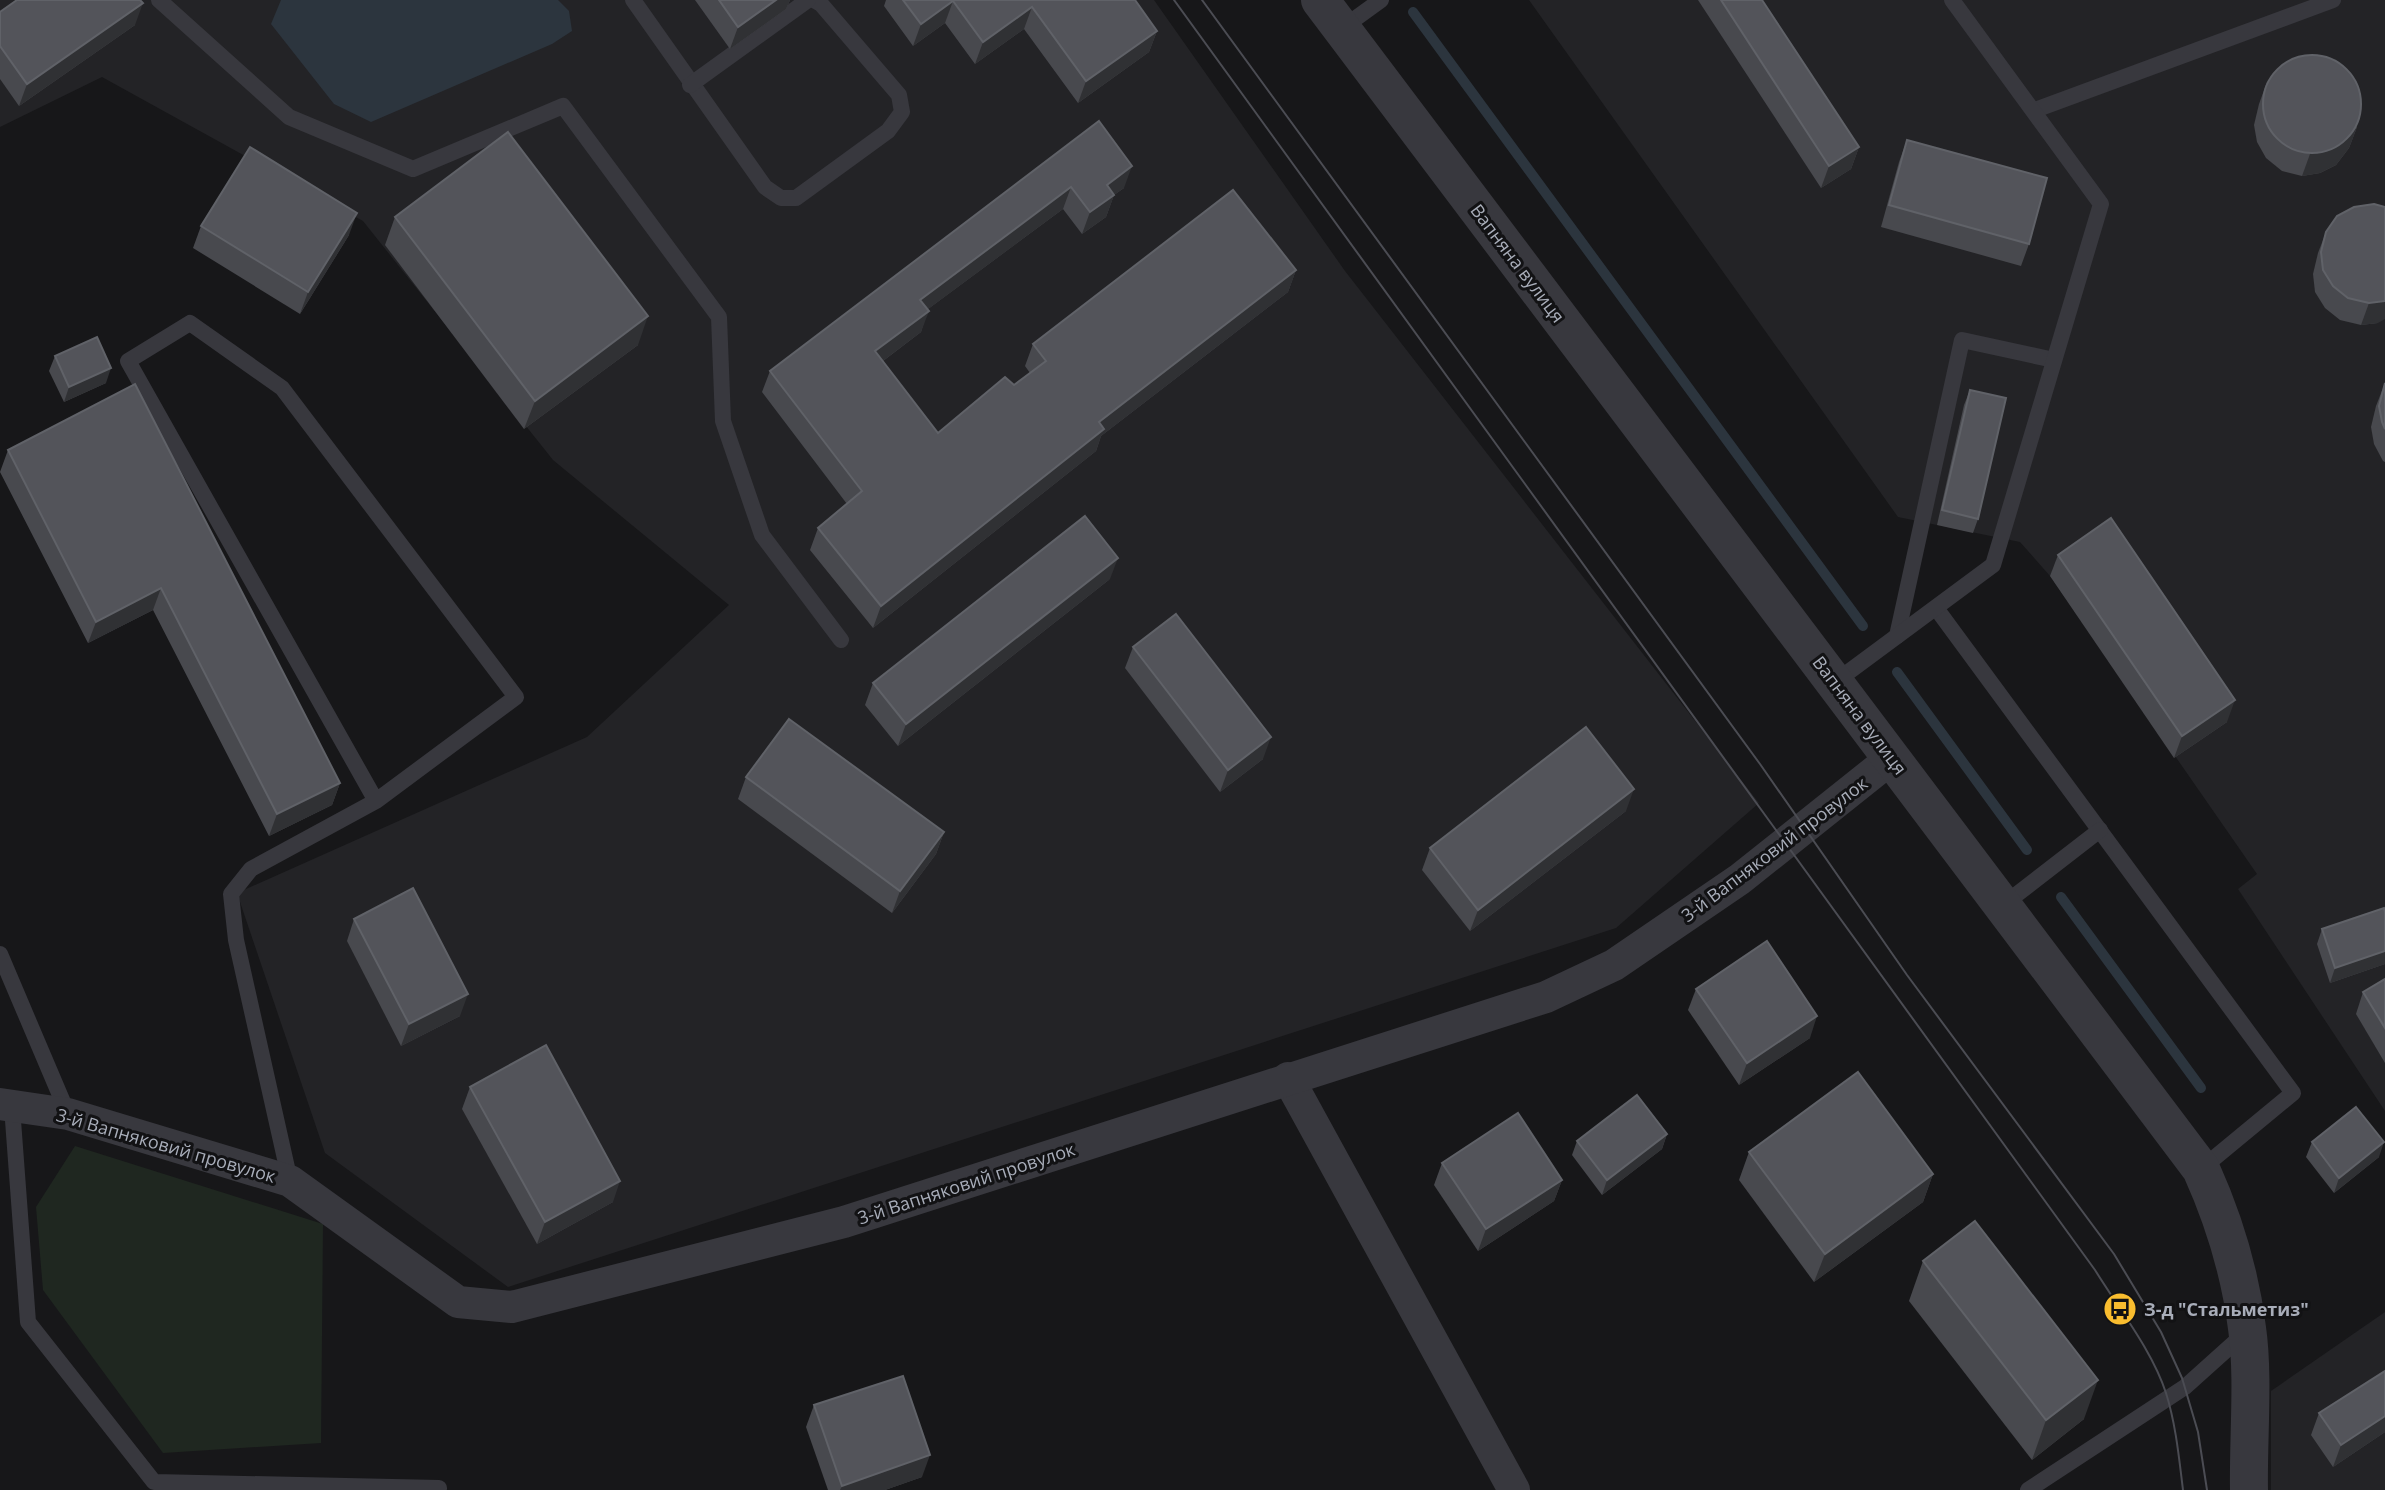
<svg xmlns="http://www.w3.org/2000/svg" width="2385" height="1490" font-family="'Open Sans',sans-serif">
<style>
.built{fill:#232326}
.green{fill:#1f2720}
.water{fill:#2c353e}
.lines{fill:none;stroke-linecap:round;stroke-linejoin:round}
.stream{stroke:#2c353e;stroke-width:10}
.service{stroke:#38383e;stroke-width:16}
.minor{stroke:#38383e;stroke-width:32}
.tertiary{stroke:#38383e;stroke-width:38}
.tram{stroke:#4b4c53;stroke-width:2}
.wall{fill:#48494e}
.shaded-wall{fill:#303134}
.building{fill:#53545a;stroke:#606268;stroke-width:2}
.labels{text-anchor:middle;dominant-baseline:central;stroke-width:6;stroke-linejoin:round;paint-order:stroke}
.street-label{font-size:18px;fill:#a8adb9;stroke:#121214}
.poi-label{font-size:18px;font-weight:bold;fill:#a8adb9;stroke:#121214;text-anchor:start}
</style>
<rect width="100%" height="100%" fill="#171719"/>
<g class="built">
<path d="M0 0H1154L1345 271 1759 803 1616 928 508 1287 325 1153 237 893 587 737 729 605 553 460 363 221 102 77 0 127Z"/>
<path d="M1529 0H2385V1111L2238 889 2257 874 2050 576 2020 542 1898 517Z"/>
<path d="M2385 1312V1490H2271V1391Z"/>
</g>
<path class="green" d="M75 1146 323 1224 321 1443 163 1453 43 1290 36 1207Z"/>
<path class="water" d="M281 0H558L569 11 572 31 552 44 371 122 334 104 271 24Z"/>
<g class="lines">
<g class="stream">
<path d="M1413 12 1863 626"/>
<path d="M1897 672 2027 850"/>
<path d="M2061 897 2201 1088"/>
</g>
<g class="service">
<path d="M159 0 289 117 413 169 563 106 719 317 723 421 762 535 841 640"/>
<path d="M633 0 765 187 781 198H796L888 131 902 112 899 95 821 4 814 0"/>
<path d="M1341 29 1381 0"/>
<path d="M690 85 808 0"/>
<path d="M2035 110 2333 0"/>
<path d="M1936 608 2293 1093 2201 1169"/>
<path d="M1897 636 1962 340 2054 360"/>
<path d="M1835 682 1993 565 2101 204 1952 0"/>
<path d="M2003 905 2100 830"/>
<path d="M0 954 68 1114"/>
<path d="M12 1107 28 1322 154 1482 439 1488"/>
<path d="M290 1181 236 940 231 894 251 869 376 801 516 697 282 388 190 323 128 361 376 801"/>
<path d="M2028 1490 2185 1387 2244 1334"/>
</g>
<g class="minor">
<path d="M1288 1078 1514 1490"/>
<path d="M0 1104 68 1114 290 1181 458 1302 512 1307 844 1222 1546 997 1614 965 1740 879 1893 757"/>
</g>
<path class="tertiary" d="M1320 0 2201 1169C2224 1220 2240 1272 2247 1328 2254 1376 2248 1440 2249 1490"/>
<g class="tram">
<path d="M1174 0 2095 1270C2119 1309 2152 1350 2166 1393 2176 1425 2179 1458 2183 1490"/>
<path d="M1202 0 1760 764 1907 975 2114 1254 2161 1332 2182 1378 2198 1432 2207 1490"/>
</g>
</g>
<g class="wall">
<path d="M695 0H790L786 9 730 49Z"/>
<path d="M886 0H1135L1157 31 1149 52 1078 103 1024 29 975 64 945 23 913 46 884 6Z"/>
<path d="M1698 0H1762L1859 147 1851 169 1821 188Z"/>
<path d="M0 12 135 25 19 106 0 79Z"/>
<path d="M2267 82 2357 127 2349 148 2336 165 2320 173 2302 176 2282 171 2266 158 2257 142 2254 125 2259 104Z"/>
<path d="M1099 121 1124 188 1114 195 1106 217 1082 234 1063 209 928 309 921 332 883 361 938 433 1014 385 1030 373 1025 366 1033 344 1296 270 1288 292 1101 436 1096 451 873 628 810 550 818 528 847 504 762 392 770 371Z"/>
<path d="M1907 140 2029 244 2021 266 1881 227 1899 162Z"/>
<path d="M2337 216 2378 323 2361 325 2340 320 2325 308 2315 292 2313 274 2318 253 2326 232Z"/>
<path d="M395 217 638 345 524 429 385 245Z"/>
<path d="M201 226 349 235 300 314 193 248Z"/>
<path d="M55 356 106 383 64 402 49 371Z"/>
<path d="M2385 383V462L2383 461 2374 444 2371 427 2376 406Z"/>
<path d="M135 384 340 783 332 805 269 836 153 610 88 643 0 472 8 450Z"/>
<path d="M1970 390 1978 519 1973 533 1937 525 1964 405Z"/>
<path d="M2058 555 2227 722 2174 758 2050 576Z"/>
<path d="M1110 579 898 746 865 705 873 683Z"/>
<path d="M1133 647 1263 759 1220 792 1125 668Z"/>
<path d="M746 777 944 832 936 854 892 913 738 799Z"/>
<path d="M1626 811 1470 931 1422 870 1430 848Z"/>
<path d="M2385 912V964L2330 983 2317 944 2322 929Z"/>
<path d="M354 919 460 1016 401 1046 347 941Z"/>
<path d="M2385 979V1063L2356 1014 2363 992Z"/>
<path d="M1696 989 1810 1038 1739 1085 1688 1010Z"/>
<path d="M470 1087 613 1202 537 1244 462 1109Z"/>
<path d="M1667 1134 1662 1149 1602 1195 1572 1155 1577 1141Z"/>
<path d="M2312 1142 2379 1157 2334 1193 2306 1157Z"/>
<path d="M1749 1152 1933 1174 1923 1202 1814 1282 1739 1180Z"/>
<path d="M1442 1163 1562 1180 1554 1201 1478 1251 1434 1185Z"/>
<path d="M1923 1261 2084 1419 2032 1460 1909 1301Z"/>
<path d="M2385 1371V1432L2333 1467 2311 1435 2319 1413Z"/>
<path d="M814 1405 922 1477 885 1490H828L806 1427Z"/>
</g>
<g class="shaded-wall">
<path d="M776 0H790L786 9 730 49 738 27Z"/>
<path d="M953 1 945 23 913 46 921 24Z"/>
<path d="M143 3 135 25 19 106 27 84Z"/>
<path d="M1032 7 1024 29 975 64 983 42Z"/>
<path d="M1157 31 1149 52 1078 103 1086 81Z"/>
<path d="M2357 127 2349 148 2336 165 2320 173 2302 176 2310 154Z"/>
<path d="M1859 147 1851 169 1821 188 1829 166Z"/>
<path d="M1132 166 1124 188 1114 195 1106 217 1082 234 1090 212 1107 185Z"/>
<path d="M1071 187 1063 209 912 321 920 300Z"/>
<path d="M357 213 349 235 300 314 308 292Z"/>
<path d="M1296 270 1288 292 1101 436 1096 451 873 628 881 606 1099 422Z"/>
<path d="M2385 301V319L2378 323 2361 325 2369 303Z"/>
<path d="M929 311 921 332 867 373 875 351Z"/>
<path d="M648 316 638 345 524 429 535 401Z"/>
<path d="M111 368 106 383 64 402 69 387Z"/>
<path d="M1118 558 1110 579 898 746 906 724Z"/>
<path d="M161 588 153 610 88 643 96 622Z"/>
<path d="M2235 700 2227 722 2174 758 2182 736Z"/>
<path d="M1271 737 1263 759 1220 792 1228 770Z"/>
<path d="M340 783 332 805 269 836 277 814Z"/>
<path d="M1634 789 1626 811 1470 931 1478 910Z"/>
<path d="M944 832 936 854 892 913 900 891Z"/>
<path d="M2385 951V964L2330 983 2335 968Z"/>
<path d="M468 994 460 1016 401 1046 409 1024Z"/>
<path d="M1817 1016 1810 1038 1739 1085 1747 1063Z"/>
<path d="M1667 1134 1662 1149 1602 1195 1607 1180Z"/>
<path d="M2384 1142 2379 1157 2334 1193 2339 1178Z"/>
<path d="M1933 1174 1923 1202 1814 1282 1825 1254Z"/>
<path d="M1562 1180 1554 1201 1478 1251 1486 1229Z"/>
<path d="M620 1181 613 1202 537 1244 545 1222Z"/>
<path d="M2098 1380 2084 1419 2032 1460 2046 1420Z"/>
<path d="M2385 1416V1432L2333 1467 2341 1445Z"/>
<path d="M930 1455 922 1477 885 1490H840L842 1486Z"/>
</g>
<g class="building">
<path d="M17 0H140L143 3 27 84 0 46V12Z"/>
<path d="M719 0H776L738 27Z"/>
<path d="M903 0H1135L1157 31 1086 81 1032 7 983 42 953 1 921 24Z"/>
<path d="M1721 0H1762L1859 147 1829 166Z"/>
<circle cx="2312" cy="104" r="49"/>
<path d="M1099 121 1132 166 1107 185 1114 195 1090 212 1071 187 920 300 929 311 875 351 938 433 1005 377 1014 385 1046 361 1033 344 1233 190 1296 270 1099 422 1104 429 881 606 818 528 862 491 770 371Z"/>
<path d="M508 132 648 316 535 401 395 217Z"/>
<path d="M1907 140 2047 178 2029 244 1889 205Z"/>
<path d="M250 147 357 213 308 292 201 226Z"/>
<path d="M2374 204 2385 207V301L2369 303 2348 298 2333 286 2323 270 2321 252 2326 232 2337 216 2354 207Z"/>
<path d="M97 337 111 368 69 387 55 356Z"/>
<path d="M2385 383V429L2382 422 2379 406Z"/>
<path d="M135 384 340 783 277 814 161 588 96 622 8 450Z"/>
<path d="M1970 390 2006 398 1978 519 1942 510Z"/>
<path d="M1085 516 1118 558 906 724 873 683Z"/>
<path d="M2111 518 2235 700 2182 736 2058 555Z"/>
<path d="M1176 614 1271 737 1228 770 1133 647Z"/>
<path d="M789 719 944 832 900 891 746 777Z"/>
<path d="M1586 727 1634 789 1478 910 1430 848Z"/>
<path d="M413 888 468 994 409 1024 354 919Z"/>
<path d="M2384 908 2385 912V951L2335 968 2322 929Z"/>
<path d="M1767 941 1817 1016 1747 1063 1696 989Z"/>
<path d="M2385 979V1028L2363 992Z"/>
<path d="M546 1045 620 1181 545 1222 470 1087Z"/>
<path d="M1858 1072 1933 1174 1825 1254 1749 1152Z"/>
<path d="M1637 1095 1667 1134 1607 1180 1577 1141Z"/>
<path d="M2356 1107 2384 1142 2339 1178 2312 1142Z"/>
<path d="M1518 1113 1562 1180 1486 1229 1442 1163Z"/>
<path d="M1975 1221 2098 1380 2046 1420 1923 1261Z"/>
<path d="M2385 1371V1416L2341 1445 2319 1413Z"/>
<path d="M903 1376 930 1455 842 1486 814 1405Z"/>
</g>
<defs>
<symbol id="bus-disc" viewBox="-11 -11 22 22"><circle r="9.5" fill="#f9bd2f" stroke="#121214"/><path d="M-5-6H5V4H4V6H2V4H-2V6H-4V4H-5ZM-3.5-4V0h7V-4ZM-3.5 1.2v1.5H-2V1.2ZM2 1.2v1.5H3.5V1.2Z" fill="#111"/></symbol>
</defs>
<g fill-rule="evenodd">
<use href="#bus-disc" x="2101" y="1290" width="38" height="38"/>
</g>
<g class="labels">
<g class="street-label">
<text transform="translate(1518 263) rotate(53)">Вапняна вулиця</text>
<text transform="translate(1860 715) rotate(53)">Вапняна вулиця</text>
<text transform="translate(1774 849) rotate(-37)">3-й Вапняковий провулок</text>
<text transform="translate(166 1145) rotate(16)">3-й Вапняковий провулок</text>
<text transform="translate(966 1183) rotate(-18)">3-й Вапняковий провулок</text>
</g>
<g class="poi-label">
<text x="2144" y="1309">З-д "Стальметиз"</text>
</g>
</g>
</svg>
